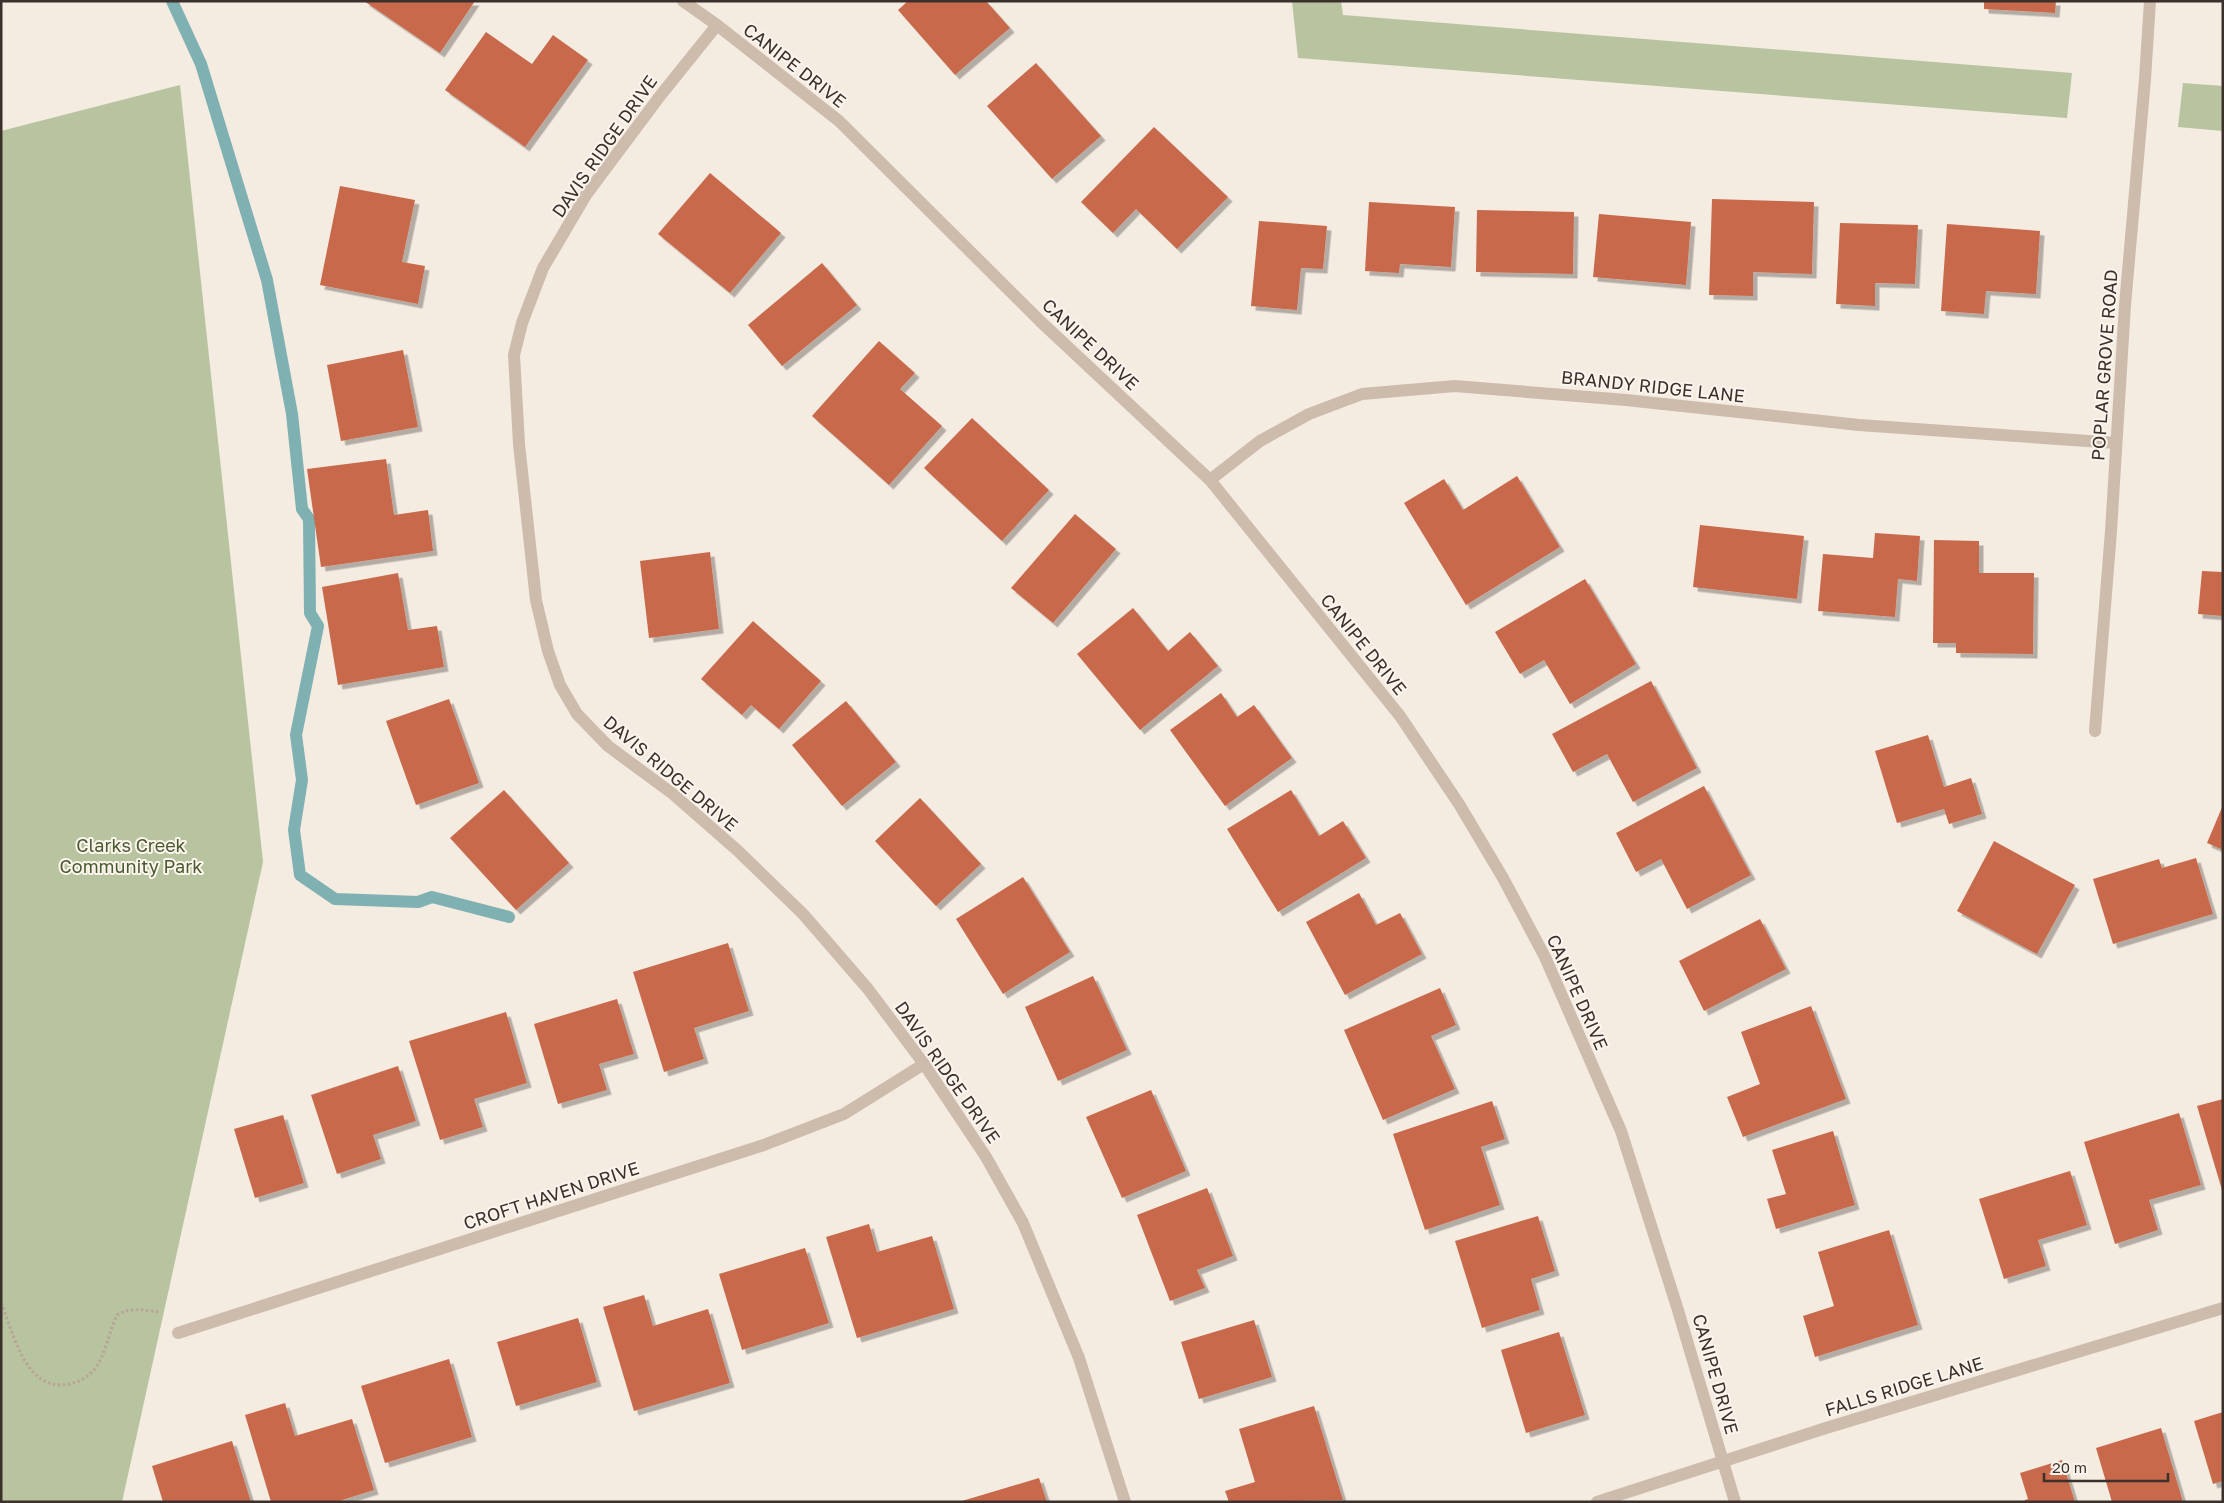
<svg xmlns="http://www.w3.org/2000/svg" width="2224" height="1503" font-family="'Golos Text',sans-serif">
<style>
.green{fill:#b8c4a0}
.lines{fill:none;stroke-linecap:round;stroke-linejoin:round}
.stream{stroke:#7fb0b2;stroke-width:12}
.building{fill:#c8694b;filter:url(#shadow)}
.path{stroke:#b9a596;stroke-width:3;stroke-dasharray:2.5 2.5;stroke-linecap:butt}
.street{stroke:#cdbbac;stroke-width:12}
.labels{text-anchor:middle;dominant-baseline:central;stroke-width:4;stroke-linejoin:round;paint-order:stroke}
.street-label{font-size:18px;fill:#3b302b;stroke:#fbf5ee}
.park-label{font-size:18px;fill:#4a5a2e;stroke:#fbf5ee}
</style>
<defs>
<filter id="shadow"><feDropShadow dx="4.5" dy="4.5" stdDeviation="0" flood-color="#0004"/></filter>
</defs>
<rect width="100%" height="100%" fill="#f4ebe1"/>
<g class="green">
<path d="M1292 1H1341L1343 15 2072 73 2067 118 1298 58Z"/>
<path d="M2183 83 2223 86V131L2178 127Z"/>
<path d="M180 85 263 862 122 1502H1V131Z"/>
</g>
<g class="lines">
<path class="stream" d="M172 1 201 64 267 280 292 414 302 509 309 519 310 613 318 626 296 735 302 780 294 830 300 875 335 899 418 902 432 897 509 917"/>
</g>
<g class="building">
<path d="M364 1H475L440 53Z"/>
<path d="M908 1H986L1010 28 955 75 898 10Z"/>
<path d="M1984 1H2056L2055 13 1984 9Z"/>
<path d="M486 32 532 64 553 35 588 60 525 147 445 90Z"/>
<path d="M1036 63 1101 136 1052 179 987 106Z"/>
<path d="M1154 127 1228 197 1177 249 1136 209 1113 233 1081 202Z"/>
<path d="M710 173 781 233 730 293 658 234Z"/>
<path d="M340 186 415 200 402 262 425 266 418 304 320 285Z"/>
<path d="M1712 199 1814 202 1812 274 1753 272V296L1709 295Z"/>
<path d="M1369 202 1455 207 1451 267 1400 264 1399 273 1365 271Z"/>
<path d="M1477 210 1574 212 1573 274 1476 272Z"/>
<path d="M1599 214 1691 222 1686 285 1593 277Z"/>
<path d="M1259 221 1327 226 1323 269 1301 268 1297 310 1251 306Z"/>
<path d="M1840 223 1918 225 1915 284 1875 283V306L1836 304Z"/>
<path d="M1947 224 2040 231 2036 294 1986 291 1984 314 1941 311Z"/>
<path d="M822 263 857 305 782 366 748 325Z"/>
<path d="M879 341 915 373 900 389 942 426 889 485 812 416Z"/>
<path d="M403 350 418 427 341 441 327 365Z"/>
<path d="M972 418 1049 490 1002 541 924 468Z"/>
<path d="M386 459 394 515 428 510 433 551 321 567 307 469Z"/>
<path d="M1517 476 1560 547 1466 605 1404 503 1444 479 1463 510Z"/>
<path d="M1075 514 1116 549 1053 623 1011 588Z"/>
<path d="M1700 525 1804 536 1797 599 1693 587Z"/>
<path d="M1875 533 1920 536 1917 581 1898 579 1895 617 1818 611 1823 554 1873 558Z"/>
<path d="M1934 540 1979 541V573H2034L2033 654 1956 653V643H1933Z"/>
<path d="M710 552 719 629 649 638 640 561Z"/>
<path d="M2202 571 2223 572V616L2198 614Z"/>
<path d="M398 573 408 630 437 626 444 667 338 685 322 587Z"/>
<path d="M1585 579 1636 664 1570 704 1544 660 1520 674 1495 632Z"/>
<path d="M1133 608 1168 651 1190 632 1218 666 1140 730 1077 654Z"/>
<path d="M753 621 821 681 779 729 751 705 742 715 701 679Z"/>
<path d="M1651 681 1697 768 1633 802 1607 754 1573 772 1552 734Z"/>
<path d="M1221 693 1237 717 1254 705 1292 758 1225 806 1170 730Z"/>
<path d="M449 699 479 783 416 805 386 721Z"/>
<path d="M846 701 896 762 842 806 792 745Z"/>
<path d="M1928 735 1944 787 1971 778 1982 814 1949 824 1944 809 1897 823 1875 751Z"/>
<path d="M1704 786 1751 875 1687 909 1661 859 1636 872 1616 833Z"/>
<path d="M504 790 569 863 516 910 450 838Z"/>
<path d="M1291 790 1319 836 1343 821 1366 858 1278 912 1227 829Z"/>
<path d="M920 798 981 864 936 906 875 841Z"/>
<path d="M2223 805V850L2207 843Z"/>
<path d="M1994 841 2075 885 2037 954 1957 911Z"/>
<path d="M2196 858 2213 914 2113 944 2093 879 2159 859 2162 868Z"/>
<path d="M1023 877 1070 952 1003 994 956 919Z"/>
<path d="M1359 893 1376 925 1400 913 1422 954 1345 995 1306 922Z"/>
<path d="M1760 919 1786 969 1704 1011 1679 961Z"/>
<path d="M728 943 749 1011 694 1028 704 1059 664 1072 633 972Z"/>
<path d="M1093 976 1127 1050 1058 1081 1025 1007Z"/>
<path d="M1440 988 1456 1025 1431 1036 1455 1089 1383 1120 1344 1030Z"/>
<path d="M617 999 634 1054 599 1064 607 1090 558 1104 534 1024Z"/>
<path d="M1811 1006 1846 1099 1743 1137 1727 1097 1760 1084 1741 1032Z"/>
<path d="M506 1012 527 1083 474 1099 483 1127 440 1140 409 1041Z"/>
<path d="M398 1066 416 1121 373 1135 381 1159 337 1174 311 1095Z"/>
<path d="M1151 1090 1186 1171 1122 1198 1086 1117Z"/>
<path d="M2223 1099V1190H2222L2197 1106Z"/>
<path d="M1492 1101 1505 1139 1481 1147 1500 1205 1425 1230 1393 1134Z"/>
<path d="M2179 1113 2201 1185 2149 1200 2158 1230 2115 1244 2084 1142Z"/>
<path d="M283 1115 304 1183 255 1198 234 1129Z"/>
<path d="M1833 1131 1855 1205 1776 1229 1767 1199 1786 1194 1772 1150Z"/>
<path d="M2070 1171 2087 1225 2038 1240 2046 1266 2004 1279 1979 1199Z"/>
<path d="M1207 1188 1233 1256 1197 1270 1205 1288 1170 1301 1137 1215Z"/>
<path d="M1538 1216 1555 1271 1531 1279 1540 1310 1482 1328 1455 1241Z"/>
<path d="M869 1224 877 1252 932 1236 954 1309 857 1338 826 1237Z"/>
<path d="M1889 1230 1918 1325 1815 1357 1803 1316 1834 1306 1818 1252Z"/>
<path d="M805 1248 829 1323 742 1350 719 1274Z"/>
<path d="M644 1295 653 1326 708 1309 730 1383 634 1411 603 1307Z"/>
<path d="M578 1318 597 1382 516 1406 497 1342Z"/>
<path d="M1254 1320 1272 1377 1199 1399 1181 1342Z"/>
<path d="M1559 1332 1585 1415 1526 1433 1501 1350Z"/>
<path d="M449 1359 472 1437 385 1463 361 1386Z"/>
<path d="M285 1403 295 1436 352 1419 374 1490 336 1502H271L245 1415Z"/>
<path d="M1314 1406 1343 1500 1229 1502 1225 1491 1255 1482 1239 1429Z"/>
<path d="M2223 1412V1481L2213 1484 2194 1421Z"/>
<path d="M2161 1428 2183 1502H2112L2096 1448Z"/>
<path d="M232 1441 251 1502H163L152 1466Z"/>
<path d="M2062 1460 2075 1502H2020L2028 1499 2020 1473Z"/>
<path d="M1039 1478 1047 1502H962V1501Z"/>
</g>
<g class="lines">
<path class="path" d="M1 1303C14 1333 25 1393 69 1384 79 1382 88 1377 95 1369 106 1353 109 1332 117 1315 130 1307 145 1310 159 1312"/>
<g class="street">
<path d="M683 1 717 25 839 121 1040 321 1210 480 1400 716 1459 804 1503 878 1545 957 1621 1131 1677 1307 1735 1502"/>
<path d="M717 25 660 96 586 195 543 268 522 323 514 355 519 444 536 600 548 651 560 685 577 714 608 746 673 794 737 850 803 914 868 989 924 1064 986 1157 1023 1223 1079 1358 1125 1502"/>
<path d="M1210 480 1260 441 1309 414 1362 394 1455 386 1626 400 1859 425 2116 443"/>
<path d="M2095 731 2111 531 2125 305 2145 79 2150 1"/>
<path d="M178 1333 764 1145 844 1114 924 1064"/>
<path d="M1597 1502 1826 1428 2223 1308"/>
</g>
</g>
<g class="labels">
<g class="street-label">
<text transform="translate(795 65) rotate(38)">CANIPE DRIVE</text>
<text transform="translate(604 146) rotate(-55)">DAVIS RIDGE DRIVE</text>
<text transform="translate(1091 344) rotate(43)">CANIPE DRIVE</text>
<text transform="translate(2104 365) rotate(-86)">POPLAR GROVE ROAD</text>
<text transform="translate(1653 386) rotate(6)">BRANDY RIDGE LANE</text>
<text transform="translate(1364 644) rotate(51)">CANIPE DRIVE</text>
<text transform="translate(671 773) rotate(40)">DAVIS RIDGE DRIVE</text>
<text transform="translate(1578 992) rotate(66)">CANIPE DRIVE</text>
<text transform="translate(948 1072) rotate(55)">DAVIS RIDGE DRIVE</text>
<text transform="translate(551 1195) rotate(-18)">CROFT HAVEN DRIVE</text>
<text transform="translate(1716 1374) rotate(74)">CANIPE DRIVE</text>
<text transform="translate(1904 1386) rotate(-17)">FALLS RIDGE LANE</text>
</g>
<g class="park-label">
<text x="131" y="845">Clarks Creek<tspan x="131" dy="21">Community Park</tspan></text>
</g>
</g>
<rect width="2224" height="1503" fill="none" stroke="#3b302b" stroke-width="5"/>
<path d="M2044 1473v8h124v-8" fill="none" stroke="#3b302b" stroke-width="2.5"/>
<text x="2052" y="1473" font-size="15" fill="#3b302b" stroke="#fbf5ee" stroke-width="4" paint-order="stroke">20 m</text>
</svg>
